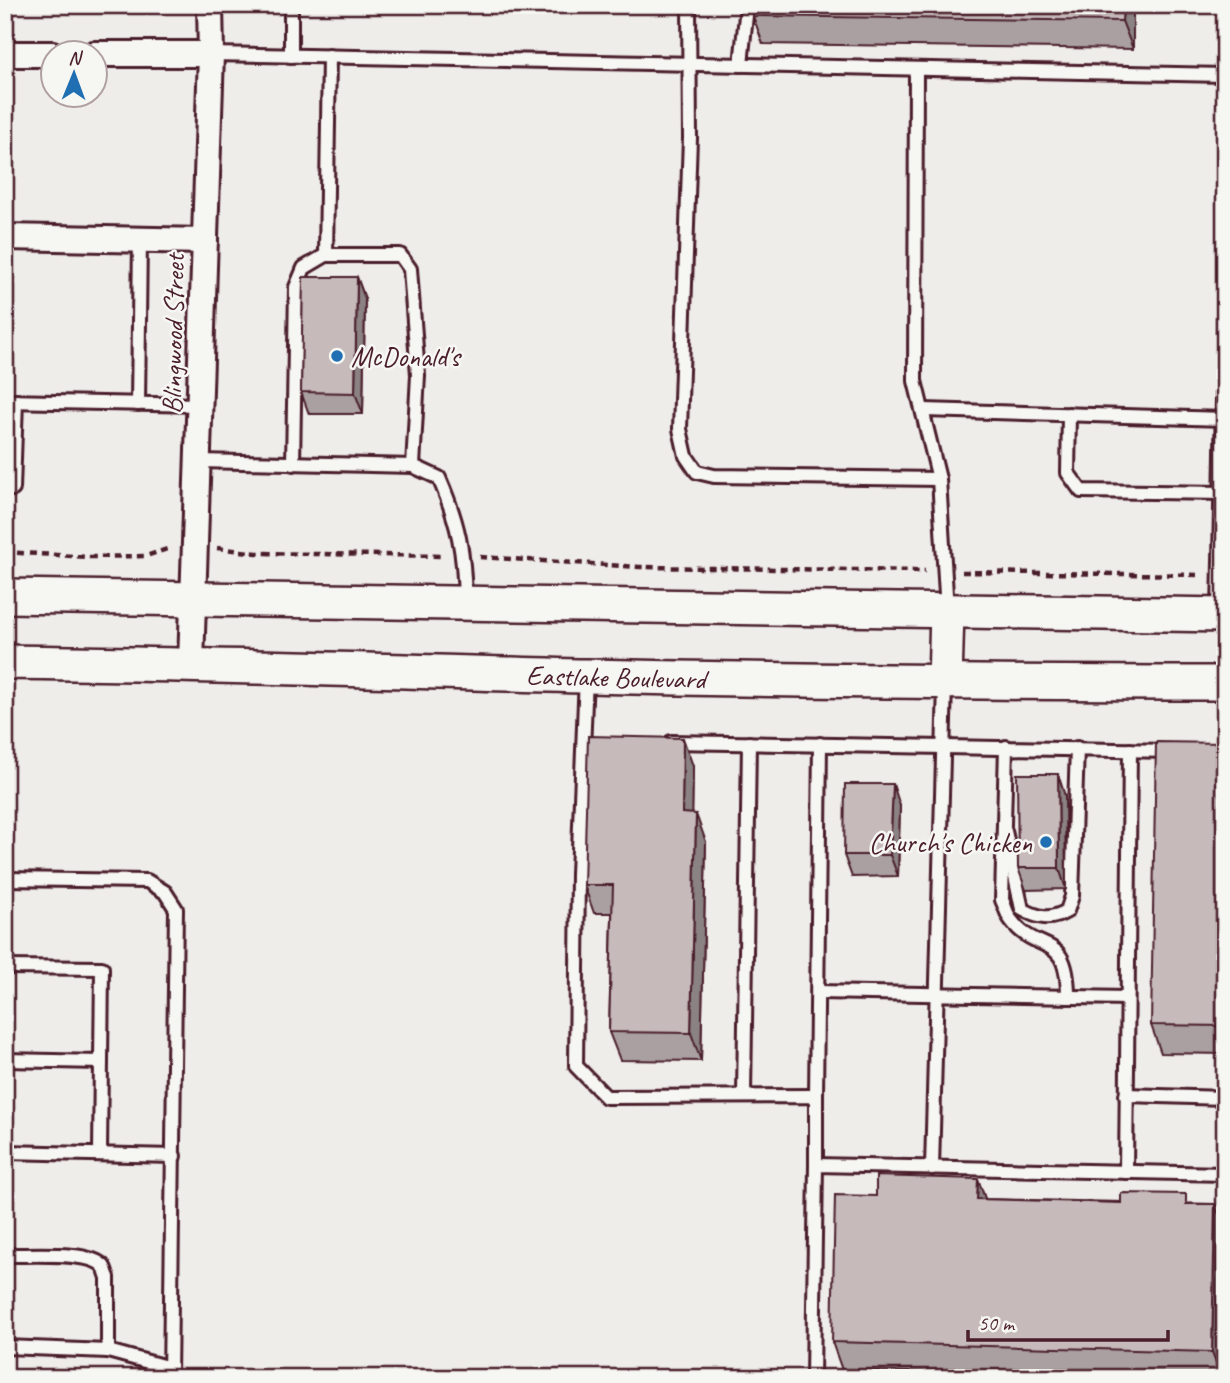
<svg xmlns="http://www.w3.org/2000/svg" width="1230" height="1383" font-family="Caveat,sans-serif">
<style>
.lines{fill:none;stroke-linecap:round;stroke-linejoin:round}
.lane-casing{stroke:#4a1f2b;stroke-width:18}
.street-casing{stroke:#4a1f2b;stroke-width:30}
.secondary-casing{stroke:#4a1f2b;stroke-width:38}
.path{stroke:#4a1f2b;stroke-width:4.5;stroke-dasharray:7 5;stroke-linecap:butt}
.lane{stroke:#f6f6f2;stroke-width:12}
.street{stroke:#f6f6f2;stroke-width:24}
.secondary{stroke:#f6f6f2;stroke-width:33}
.wall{fill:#aaa0a1;stroke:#4a1f2b;stroke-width:2}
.shaded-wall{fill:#8b8283;stroke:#4a1f2b;stroke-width:2}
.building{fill:#c6babb;stroke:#4a1f2b;stroke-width:2}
.poi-dot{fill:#1f6fb2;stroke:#f6f6f2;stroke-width:2.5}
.labels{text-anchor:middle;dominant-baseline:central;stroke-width:5;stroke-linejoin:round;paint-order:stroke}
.street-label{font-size:28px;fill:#4a1f2b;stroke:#f6f6f2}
.poi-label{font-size:28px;fill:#4a1f2b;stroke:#f6f6f2;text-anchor:start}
</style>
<rect width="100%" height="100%" fill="#efedea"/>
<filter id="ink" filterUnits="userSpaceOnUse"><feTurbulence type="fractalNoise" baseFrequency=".0143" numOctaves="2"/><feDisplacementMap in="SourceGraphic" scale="14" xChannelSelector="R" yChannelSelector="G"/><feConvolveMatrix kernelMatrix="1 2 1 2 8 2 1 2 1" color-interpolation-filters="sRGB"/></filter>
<g filter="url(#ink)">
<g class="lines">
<defs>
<g id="lane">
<path d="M689 5 690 138 680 429 686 456 697 472 714 476 939 479"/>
<path d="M211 54 1225 75"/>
<path d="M291 56V5"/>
<path d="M329 56 326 255H400L410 269 418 375 413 466 439 478C459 524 464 552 465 602"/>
<path d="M741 65 747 5"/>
<path d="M916 69 915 381 939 479 947 611"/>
<path d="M5 401 201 405"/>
<path d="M138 404 140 239"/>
<path d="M924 410 1225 419"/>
<path d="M1069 414 1068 473 1081 491 1225 493"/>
<path d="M199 461 413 466"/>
<path d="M293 464 296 287 304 268 326 255"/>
<path d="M5 489H13L16 401"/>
<path d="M1219 614 1225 293"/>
<path d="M586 676 578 874 576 1066 606 1097 816 1096V1165"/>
<path d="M671 742 1171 751"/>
<path d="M1006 747 1002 900C1005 906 1007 915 1011 920 1038 957 1068 929 1068 997"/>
<path d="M1005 831 1022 909C1038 918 1050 921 1067 911L1072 896 1077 748"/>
<path d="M5 879 147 881 165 892 176 909 170 1378"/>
<path d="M5 967 102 968 100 1154"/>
<path d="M818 992 1127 998"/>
<path d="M5 1060 101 1062"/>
<path d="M744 1095 749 743"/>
<path d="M1126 1095 1225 1098"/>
<path d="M816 1096 820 744"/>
<path d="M5 1152 174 1156"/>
<path d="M932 1168 945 683"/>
<path d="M1126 1172 1130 750"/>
<path d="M5 1255C26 1256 91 1250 104 1267 106 1270 106 1274 108 1277V1351L170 1368"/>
<path d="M5 1347 108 1351"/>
<path d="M813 1378 816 1165 1225 1174"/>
</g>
<g id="street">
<path d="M5 54H52"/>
<path d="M94 54H211"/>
<path d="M5 237 205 241"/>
<path d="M191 664 211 54 210 5"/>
</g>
<g id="secondary">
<path d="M5 596 1225 615"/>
<path id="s1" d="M5 662C199 664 393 671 587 676 800 681 1012 683 1225 683"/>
<path d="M945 682 947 611"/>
</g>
</defs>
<use href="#lane" class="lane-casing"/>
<use href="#street" class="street-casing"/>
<use href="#secondary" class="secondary-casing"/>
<g class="path">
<path d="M217 548 257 553 443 556"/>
<path d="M5 552 89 557 146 556 170 548"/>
<path d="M480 557 640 567 925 571"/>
<path d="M962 572 1202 575"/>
</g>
<use href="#lane" class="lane"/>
<use href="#street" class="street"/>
<use href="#secondary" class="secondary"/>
</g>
<g class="wall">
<path d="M753 5H1133V49L763 44 753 16Z"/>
<path d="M357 277 365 299 363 414H309L301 392Z"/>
<path d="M1225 743V1054L1161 1053 1151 1025Z"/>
<path d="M693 766 692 814 706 842 701 1061 620 1060 609 1032 612 913H594L584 885Z"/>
<path d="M1065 796 1066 889 1026 890 1018 868Z"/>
<path d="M900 806 898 876 852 877 844 855Z"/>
<path d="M978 1179 985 1199 1215 1204 1225 1230 1222 1378H1137L842 1370 832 1342 876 1196Z"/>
</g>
<g class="shaded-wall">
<path d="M1123 5H1133V49L1122 21Z"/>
<path d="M357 277 365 299 363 414 355 393Z"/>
<path d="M683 738 693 766 692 841 682 813Z"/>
<path d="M1058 774 1065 796 1066 889 1059 868Z"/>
<path d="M893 784 900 806 898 876 890 855Z"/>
<path d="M696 814 706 842 701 1061 691 1033Z"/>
<path d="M978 1179 988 1207 977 1199Z"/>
<path d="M1215 1204 1225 1230 1222 1378 1212 1352Z"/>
</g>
<g class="building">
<path d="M753 5H1123L1122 21 753 16Z"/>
<path d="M303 277H357L355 393 301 392Z"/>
<path d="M588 736 683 738 682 813 696 814 691 1033 609 1032 613 885H584Z"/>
<path d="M1156 742 1225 743V1026L1151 1025Z"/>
<path d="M1017 774H1058L1059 868H1018Z"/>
<path d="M845 784H893L890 855H844Z"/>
<path d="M876 1176 978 1179 977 1199 1121 1203V1193L1186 1194V1204H1215L1212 1352 832 1342 835 1195 876 1196Z"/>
</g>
</g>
<g class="poi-dot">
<circle cx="337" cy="356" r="7"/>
<circle cx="1046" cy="842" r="7"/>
</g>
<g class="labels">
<g class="street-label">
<text transform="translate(173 334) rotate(-89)">Blingwood Street</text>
<text stroke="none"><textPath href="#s1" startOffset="611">Eastlake Boulevard</textPath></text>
</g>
<g class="poi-label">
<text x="351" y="356">McDonald's</text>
<text x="1032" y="842" text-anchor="end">Church's Chicken</text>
</g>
</g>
<rect width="1230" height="1383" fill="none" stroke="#f6f6f2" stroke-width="28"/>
<rect x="14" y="14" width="1202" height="1355" fill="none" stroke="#4a1f2b" stroke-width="2.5" filter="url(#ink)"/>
<g transform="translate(74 74) rotate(1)"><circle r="33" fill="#f6f6f2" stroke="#b1a0a2" stroke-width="2"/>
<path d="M0-5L12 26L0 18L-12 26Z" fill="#1f6fb2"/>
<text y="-10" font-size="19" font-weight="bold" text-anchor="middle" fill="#4a1f2b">N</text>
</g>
<path d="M968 1330v10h200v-10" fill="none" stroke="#4a1f2b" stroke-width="3.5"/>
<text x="978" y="1330" font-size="21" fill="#4a1f2b" stroke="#f6f6f2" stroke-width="5" paint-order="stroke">50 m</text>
</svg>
